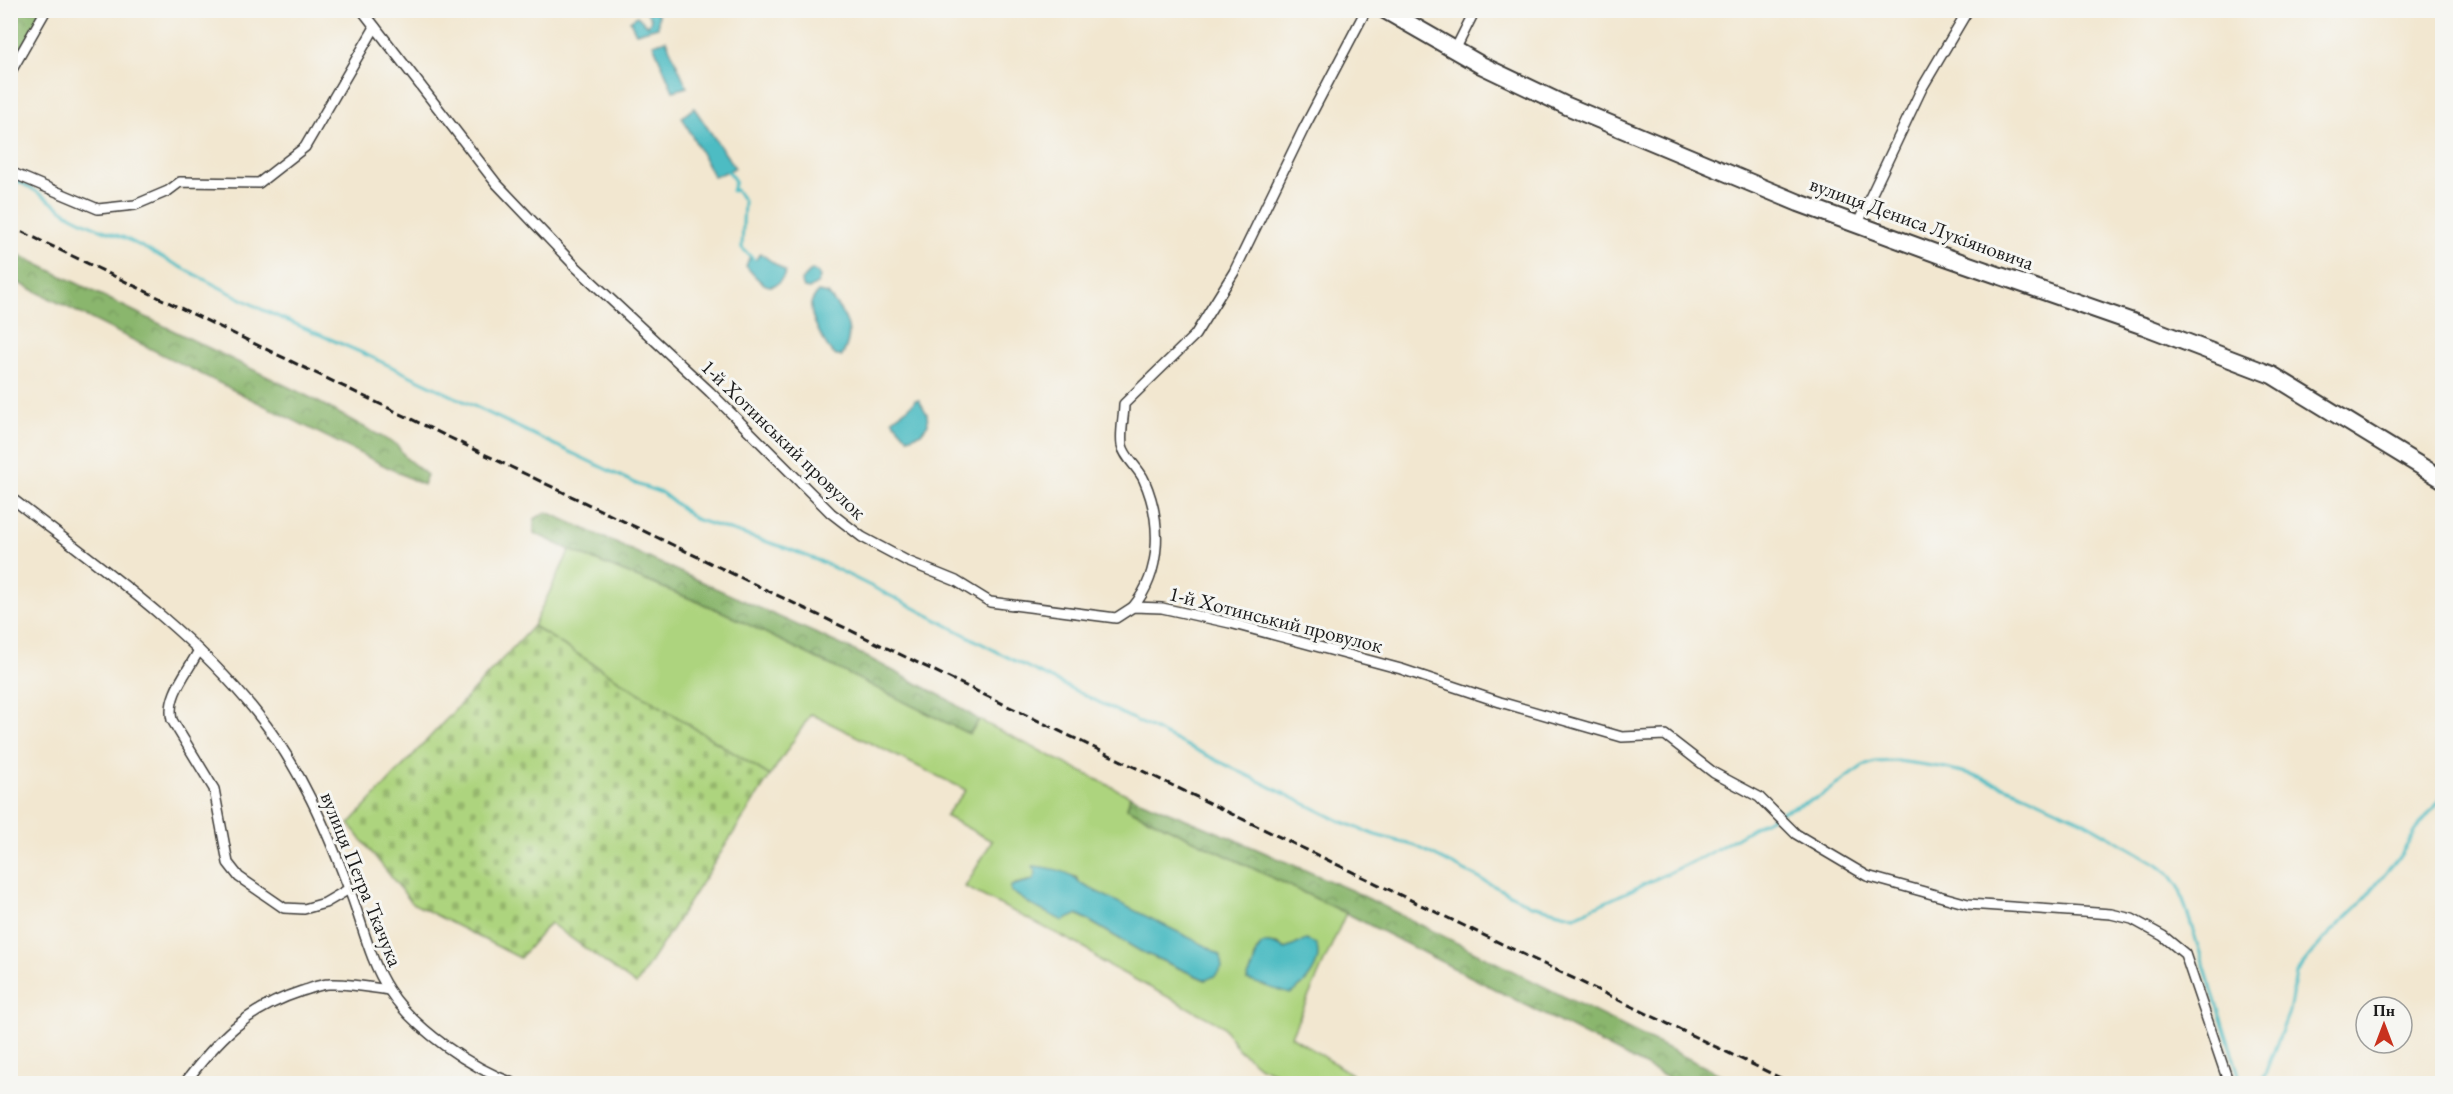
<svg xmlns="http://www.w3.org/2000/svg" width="2453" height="1094" font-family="'EB Garamond',serif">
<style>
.grass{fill:#add47e;stroke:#64784d;stroke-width:1.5;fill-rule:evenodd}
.forest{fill:url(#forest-crowns);stroke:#536944;stroke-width:1.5}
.cemetery{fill:url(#cemetery-stones);stroke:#64784d;stroke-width:1.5}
.water{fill:#4dbcc3;stroke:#346c70;stroke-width:1.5}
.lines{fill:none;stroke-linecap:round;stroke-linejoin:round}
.stream{stroke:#4dbcc3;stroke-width:3}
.street-casing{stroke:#3c3a37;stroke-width:12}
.highway-casing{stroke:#3c3a37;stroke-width:20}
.street{stroke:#fff;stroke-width:9}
.highway{stroke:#fff;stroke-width:16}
.rail{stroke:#1c1c1c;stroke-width:3;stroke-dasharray:9 4.5;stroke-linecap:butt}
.labels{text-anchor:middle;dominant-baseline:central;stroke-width:6;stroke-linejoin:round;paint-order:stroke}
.street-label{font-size:21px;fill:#1c1c1c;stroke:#f6f6f2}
</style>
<defs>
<pattern id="forest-crowns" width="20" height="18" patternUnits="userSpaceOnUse" patternTransform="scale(1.5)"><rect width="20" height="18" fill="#8ab66d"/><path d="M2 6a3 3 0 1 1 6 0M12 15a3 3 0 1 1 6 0" fill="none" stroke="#709359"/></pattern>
<pattern id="cemetery-stones" width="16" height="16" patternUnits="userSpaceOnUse" patternTransform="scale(1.5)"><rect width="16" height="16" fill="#add47e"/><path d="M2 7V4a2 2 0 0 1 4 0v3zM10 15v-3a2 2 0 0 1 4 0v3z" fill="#94b56c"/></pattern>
</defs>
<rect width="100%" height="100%" fill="#f6f6f2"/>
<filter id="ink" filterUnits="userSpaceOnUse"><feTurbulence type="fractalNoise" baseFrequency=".0167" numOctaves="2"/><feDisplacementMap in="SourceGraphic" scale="12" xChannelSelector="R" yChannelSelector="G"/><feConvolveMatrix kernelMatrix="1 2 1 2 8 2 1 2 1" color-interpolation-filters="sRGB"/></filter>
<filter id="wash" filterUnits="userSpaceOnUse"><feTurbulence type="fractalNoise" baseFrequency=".008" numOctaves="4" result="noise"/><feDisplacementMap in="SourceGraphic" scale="24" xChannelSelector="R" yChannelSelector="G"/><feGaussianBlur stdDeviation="1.35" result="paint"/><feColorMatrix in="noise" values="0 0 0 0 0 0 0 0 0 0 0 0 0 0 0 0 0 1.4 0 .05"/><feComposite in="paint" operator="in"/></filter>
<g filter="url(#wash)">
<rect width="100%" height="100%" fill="#f2e7d0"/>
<path class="grass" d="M570 550 723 612 970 734 979 720 1130 796 1127 808 1346 913 1291 1036 1353 1075 1348 1083H1302L1260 1067 1238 1049 1223 1026 1102 962 1085 948 965 887 992 841 945 816 966 790 811 714 770 776 533 626ZM1033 866 1076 877 1081 884 1220 955 1205 980 1140 951 1077 914 1033 906 1011 891 1015 884 1033 880 1036 873ZM1266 943 1278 944 1286 949 1298 943 1247 980C1248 975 1251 972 1253 967 1256 955 1253 950 1266 943Z"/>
<g class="forest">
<path d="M20 11H44L11 70V27Z"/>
<path d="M11 251 311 398 397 445 406 458 427 475 423 485 11 279Z"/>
<path d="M547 512 859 653 947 699 979 720 969 734 723 612 570 550 534 533V519Z"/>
<path d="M1130 796 1222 834 1353 891 1737 1083H1678L1346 913 1127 808Z"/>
</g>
<path class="cemetery" d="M533 626 770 776 636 985 550 923 520 958 412 903 349 824Z"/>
<g class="water">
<path d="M646 11H655L658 15V27L636 33 630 21 637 16 648 26 651 19Z"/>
<path d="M666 40 687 87 673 91 653 44Z"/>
<path d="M694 108 735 168 714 177 682 117Z"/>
<path d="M760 253 786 272C773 298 760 283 746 266L749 258 755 261Z"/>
<path d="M812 270 818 273 820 277 818 283 809 289 804 288 801 281Z"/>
<path d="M818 292 828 294C845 316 857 328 842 356H836C826 348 809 317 811 304 812 299 815 296 818 292Z"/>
<path d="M915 400H919L927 414 928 424 921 433 908 438 892 420C899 412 910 410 915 400Z"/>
<path d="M1033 866C1049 868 1071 870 1081 884L1206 946 1220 955 1222 968 1215 976 1206 980 1140 951 1078 914 1063 921 1033 906 1011 891V886L1033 880 1036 873Z"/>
<path d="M1306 940 1316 944C1324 963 1306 985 1290 994L1247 980C1248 975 1252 971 1253 966 1259 944 1260 936 1286 949Z"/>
</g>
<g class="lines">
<g class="stream">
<path d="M727 170 735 181 732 191 736 190 744 201 742 248 755 261"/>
<path d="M10 178C34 187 51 203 72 216 89 225 107 232 125 238L263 310 367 355 639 485 662 493 695 519 786 548 822 562 909 605 1005 656 1340 821 1375 835 1416 846 1531 905 1575 916 1703 857 1775 815"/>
<path d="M1779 813 1819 797 1863 766 1875 762 1898 761 1946 768 1974 775 2024 794 2083 821 2157 864 2169 873 2179 887 2242 1084"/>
<path d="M2261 1084 2289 1012 2296 973 2323 940 2358 906 2400 856 2421 823 2442 797"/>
</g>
</g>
</g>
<g filter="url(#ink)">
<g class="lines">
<defs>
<g id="street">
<path d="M362 10 496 183 576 267 710 392 831 513 862 537 907 561 956 581 990 602 1116 618 1133 607 1162 608 1230 623 1401 669 1500 702 1622 737 1665 735 1714 773 1759 797 1796 834 1867 876 1968 904 2111 914 2132 919 2163 936 2185 954 2229 1084"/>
<path d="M1455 50 1475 10"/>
<path d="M10 73 46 10"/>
<path d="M10 172 98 209 135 205 168 191 180 182 259 183 305 147 375 27"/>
<path d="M1857 225 1922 88 1968 10"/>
<path d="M10 497C96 564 188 627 256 712 300 766 328 832 352 897 363 927 371 963 389 990 414 1029 471 1068 515 1084"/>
<path d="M1133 607C1162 572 1162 521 1144 480 1139 468 1124 457 1122 445 1120 432 1124 417 1124 404L1195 335 1234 272 1303 130 1366 10"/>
<path d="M199 650C188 672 166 695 172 720L214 789 228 863 239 877 284 908 304 909 325 903 349 889"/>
<path d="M184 1084C218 1039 246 1009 302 991 310 989 320 984 329 984 349 983 369 987 388 990"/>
</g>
<path id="highway" d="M1385 10 1481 65 1567 106 1799 203 1943 256 2144 326 2272 375 2442 479"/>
</defs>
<use href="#street" class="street-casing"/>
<use href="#highway" class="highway-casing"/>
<use href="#street" class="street"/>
<use href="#highway" class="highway"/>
<path class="rail" d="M10 226 1793 1084"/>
</g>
</g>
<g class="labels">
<g class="street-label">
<text transform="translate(1922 223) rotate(20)">вулиця Дениса Лукіяновича</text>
<text transform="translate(784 439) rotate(44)">1-й Хотинський провулок</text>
<text transform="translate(1276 619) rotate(14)">1-й Хотинський провулок</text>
<text transform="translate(362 879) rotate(68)">вулиця Петра Ткачука</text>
</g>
</g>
<rect width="2453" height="1094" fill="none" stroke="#f6f6f2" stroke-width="36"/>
<g transform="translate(2384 1025)"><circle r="28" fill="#f6f6f2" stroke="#9f9f9c" stroke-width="1.5"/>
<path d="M0-4.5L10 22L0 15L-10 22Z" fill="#c8321e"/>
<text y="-9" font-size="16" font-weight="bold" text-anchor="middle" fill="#1c1c1c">Пн</text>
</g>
</svg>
